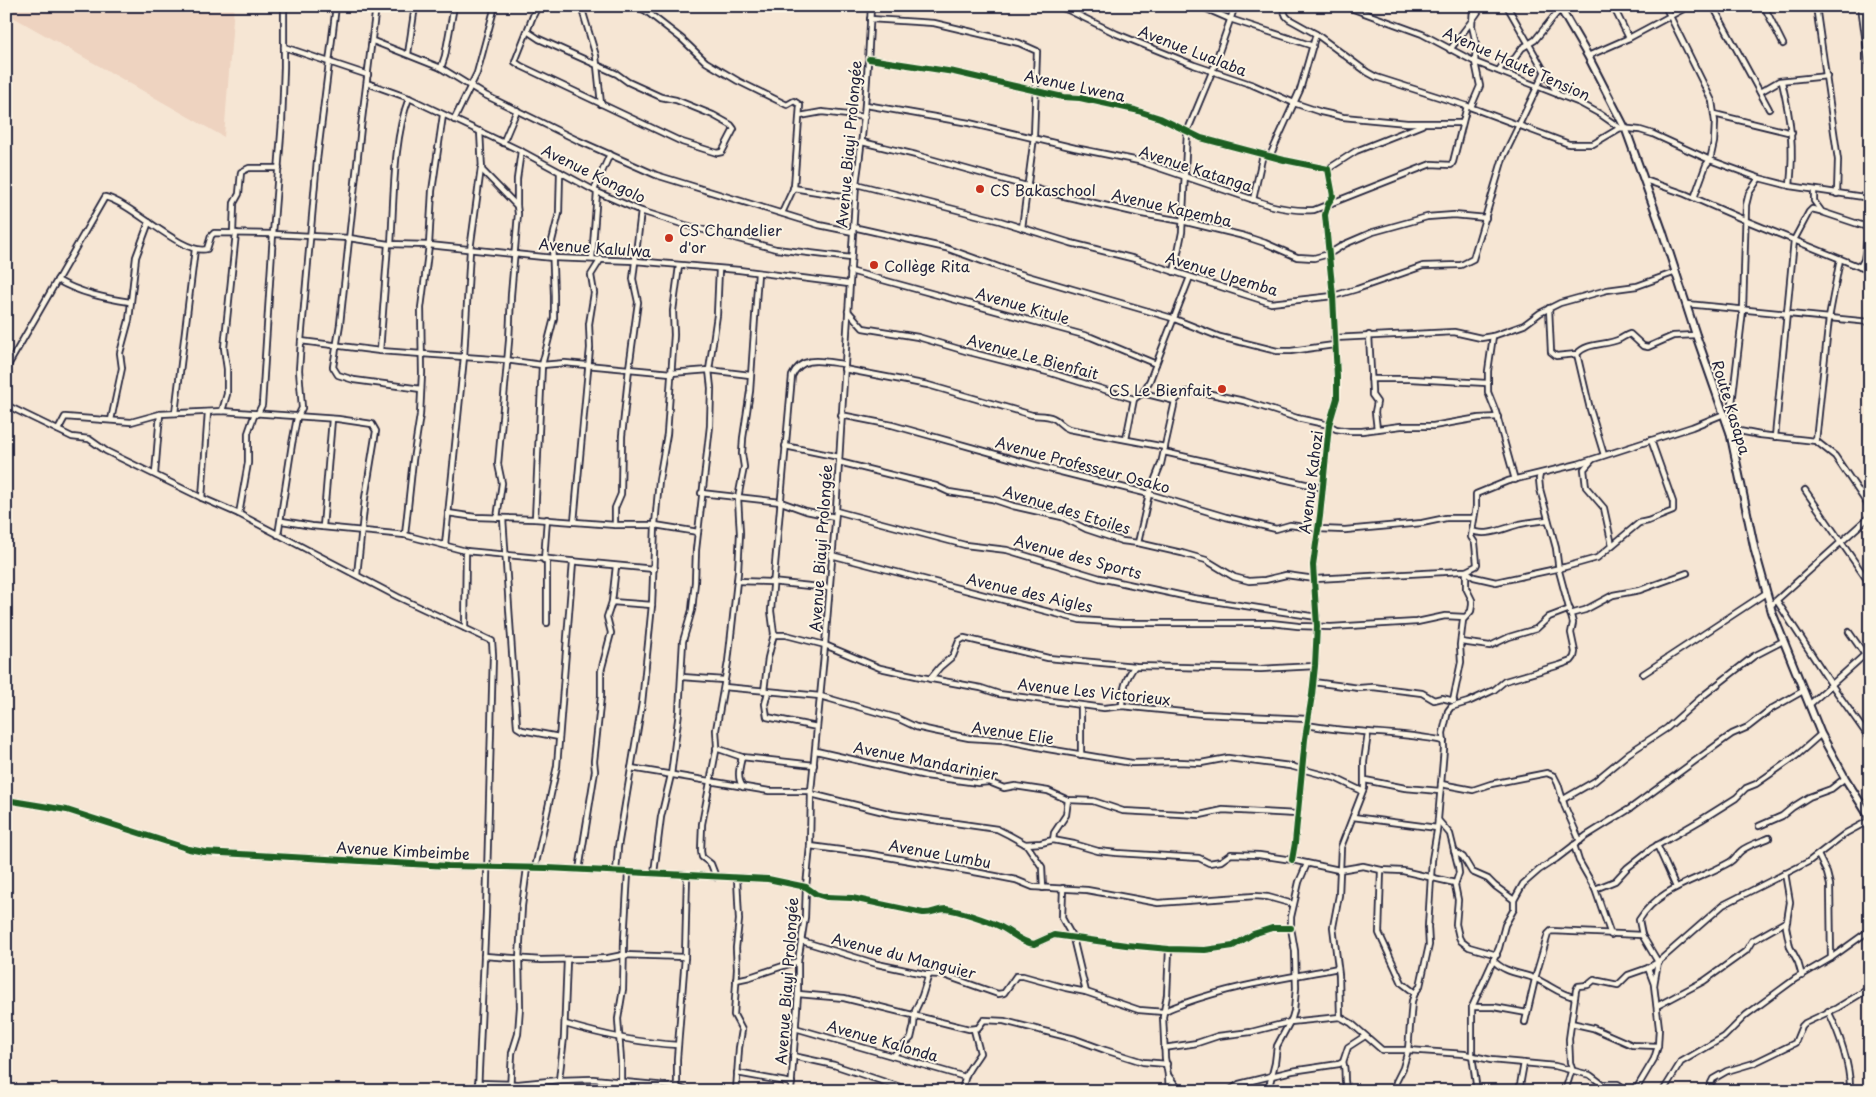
<svg xmlns="http://www.w3.org/2000/svg" width="1876" height="1097" font-family="'Playpen Sans',sans-serif">
<style>
.built{fill:#eed3c0}
.lines{fill:none;stroke-linecap:round;stroke-linejoin:round}
.minor-casing{stroke:#22223b;stroke-width:8}
.secondary-casing{stroke:#22223b;stroke-width:10}
.minor{stroke:#fcf5e5;stroke-width:4.5}
.secondary{stroke:#fcf5e5;stroke-width:6}
.cycleway-casing{stroke:#fcf5e5;stroke-width:9}
.cycleway{stroke:#1b5e20;stroke-width:6}
.poi-dot{fill:#c8321e;stroke:#fcf5e5;stroke-width:2}
.labels{text-anchor:middle;dominant-baseline:central;stroke-width:4;stroke-linejoin:round;paint-order:stroke}
.street-label{font-size:15px;fill:#22223b;stroke:#fcf5e5}
.poi-label{font-size:15px;fill:#22223b;stroke:#fcf5e5;text-anchor:start}
</style>
<rect width="100%" height="100%" fill="#f6e6d4"/>
<filter id="ink" filterUnits="userSpaceOnUse"><feTurbulence type="fractalNoise" baseFrequency=".02" numOctaves="2"/><feDisplacementMap in="SourceGraphic" scale="10" xChannelSelector="R" yChannelSelector="G"/><feConvolveMatrix kernelMatrix="1 2 1 2 8 2 1 2 1" color-interpolation-filters="sRGB"/></filter>
<g filter="url(#ink)">
<path class="built" d="M6 6H234L224 137 6 13Z"/>
<g class="lines">
<defs>
<g id="minor">
<path d="M376 6 361 127 340 324 333 367 338 375 354 380 421 389"/>
<path d="M581 6 596 56 601 104"/>
<path d="M636 6 646 11 682 39 706 62 738 81 787 105 794 101 800 105 794 187 782 213"/>
<path d="M1057 6 1068 10 1117 34 1194 65 1253 85 1294 103 1321 112 1343 117 1407 123H1462"/>
<path d="M1200 6 1230 19 1313 46"/>
<path d="M1282 6 1286 16 1289 19 1316 34 1367 72 1376 77 1467 106 1569 144H1593L1620 128 1640 130 1653 134 1710 160 1759 178 1790 186 1870 198"/>
<path d="M1345 6 1422 34 1475 62 1580 103 1600 114 1620 128"/>
<path d="M1507 6 1558 95"/>
<path d="M1613 6 1629 38"/>
<path d="M1665 6 1712 101 1715 122 1714 142 1710 160 1706 165 1694 198"/>
<path d="M1713 6 1769 109"/>
<path d="M1764 6 1783 44"/>
<path d="M1816 6 1838 160 1837 194"/>
<path d="M1861 6 1870 73"/>
<path d="M870 19 934 23 1019 43 1037 51 1034 137 1022 228"/>
<path d="M527 31 539 39 617 74 628 82 661 97 676 100 713 115 731 125 734 129 722 152 717 153 682 142 521 66 515 62 516 59 533 16 538 6"/>
<path d="M373 41 441 68 485 95 577 140 656 175 819 225 853 232"/>
<path d="M284 47 368 75"/>
<path d="M1450 50C1461 34 1472 22 1482 6"/>
<path d="M408 54 415 6"/>
<path d="M1588 56 1629 38 1689 6"/>
<path d="M869 59 954 72 1063 97 1080 98 1135 110 1160 118 1201 138 1284 160 1328 169 1333 196 1328 204 1325 215 1333 296 1337 377V398L1329 425 1320 516 1313 565 1317 626 1315 666 1312 695 1305 739 1295 843 1292 860"/>
<path d="M441 68 445 56 454 6"/>
<path d="M1499 71 1501 67 1515 58 1522 48 1535 40 1560 9"/>
<path d="M1782 82C1791 121 1794 146 1790 186"/>
<path d="M367 83 409 98 521 151 597 192 641 211 685 225 776 249 851 258"/>
<path d="M1760 92 1779 81 1827 76"/>
<path d="M866 105 969 123 1075 148 1139 161 1269 205C1284 209 1298 211 1314 210L1431 164 1451 165 1453 162 1467 106"/>
<path d="M1471 107 1480 86 1475 62 1476 44 1472 26 1473 6"/>
<path d="M1714 114 1792 133"/>
<path d="M800 116 822 112 865 117"/>
<path d="M454 120 477 73 495 6"/>
<path d="M480 131 482 170 517 206 518 214 511 295 509 341 498 464 502 483 497 518"/>
<path d="M862 142 916 155 1051 193 1142 214 1182 221 1244 236 1265 243 1297 257 1314 258 1329 254 1345 244 1373 232 1427 217 1454 215 1486 218"/>
<path d="M503 143 517 110"/>
<path d="M1270 156 1300 90 1316 34"/>
<path d="M1328 169 1356 151 1422 125"/>
<path d="M1759 178 1749 193 1746 205 1743 310 1729 429 1760 435 1816 441 1835 456 1870 508"/>
<path d="M1645 180 1685 194 1747 221 1870 271"/>
<path d="M856 184 1000 221 1071 243 1135 259 1271 303 1333 296 1357 289 1423 266 1461 265 1473 259 1503 158 1545 71"/>
<path d="M793 188 855 198"/>
<path d="M594 190 610 154"/>
<path d="M1814 190V201L1822 212 1870 228"/>
<path d="M1253 200 1263 154"/>
<path d="M517 206V179L521 151"/>
<path d="M853 227 946 248 1007 270 1172 318 1220 337 1245 343 1277 351H1291L1334 345"/>
<path d="M233 233 234 203 239 194 241 172 249 168H279"/>
<path d="M391 244C394 199 393 139 409 98"/>
<path d="M592 259 597 192"/>
<path d="M1860 267 1864 260 1869 228"/>
<path d="M850 271 1091 337 1156 364 1150 380 1143 393"/>
<path d="M1174 272 1182 232 1187 132 1212 72 1235 6"/>
<path d="M57 280C80 293 104 298 130 302"/>
<path d="M1687 304 1870 322"/>
<path d="M1549 308 1551 352 1556 356 1577 354C1587 342 1606 346 1620 339 1624 337 1626 335 1630 334L1643 346 1648 347 1673 336 1696 335"/>
<path d="M848 311 863 328 918 337 969 352 1051 373 1134 399 1143 393 1175 401 1183 393 1188 392 1211 394 1244 401 1297 418 1329 425 1336 429 1349 431H1362L1401 426H1433L1479 418 1498 417"/>
<path d="M1369 335 1372 390V395L1377 402 1375 412 1377 429"/>
<path d="M1493 336 1488 371V392L1496 412 1515 480"/>
<path d="M1334 338 1454 332 1481 338 1493 336 1524 325 1540 313 1560 303 1607 290 1637 286 1676 272"/>
<path d="M301 341 317 160 336 6"/>
<path d="M380 351 388 244"/>
<path d="M1577 354 1590 409 1604 455"/>
<path d="M1156 364 1190 277"/>
<path d="M6 369 105 197C132 203 183 256 207 249L211 236 214 233 273 234 349 238 388 244 429 245 553 258 635 261 739 270 849 284"/>
<path d="M844 369 928 385 1032 415C1039 416 1047 415 1053 418 1060 421 1060 426 1069 429L1165 447"/>
<path d="M1371 379H1410L1487 383"/>
<path d="M6 405 72 437 89 439 106 451 202 498 239 514 398 597 492 641 493 655 486 913 478 1091"/>
<path d="M222 411 227 394V369L224 348 236 233"/>
<path d="M175 413 195 249"/>
<path d="M841 415 892 425 1049 469 1149 494 1226 517 1276 529 1290 525 1318 529 1345 530 1422 523 1446 518H1474"/>
<path d="M111 420 122 368 120 353 129 320 136 257 149 222"/>
<path d="M58 430 65 417 131 422 160 414 222 411 338 419 372 424 376 431 365 498 357 575"/>
<path d="M1775 437 1794 240 1809 212 1812 209 1820 211"/>
<path d="M1126 439 1134 399"/>
<path d="M1816 441 1829 318 1840 259"/>
<path d="M785 446 839 457"/>
<path d="M1164 452 1323 488"/>
<path d="M1592 460 1584 469 1586 487 1604 508 1612 545"/>
<path d="M839 462 936 486 949 492 992 499 1013 506 1062 517 1086 529 1122 541 1138 543 1182 553 1206 560 1234 577 1249 581 1265 580 1286 575 1315 579 1462 571H1466L1474 577 1496 582 1565 567 1597 558 1639 523 1648 521 1673 511V502L1651 440"/>
<path d="M155 474 160 414"/>
<path d="M1805 490 1870 584"/>
<path d="M701 493 781 502 806 511 835 517"/>
<path d="M202 498 208 412"/>
<path d="M836 511 965 545 1007 550 1100 578 1193 598 1317 617"/>
<path d="M448 513 475 517 535 519 615 525H655L698 532"/>
<path d="M239 514 248 463V433L254 416 258 413 262 405 273 234 282 122 284 67V6"/>
<path d="M503 518 517 727 522 730 559 737"/>
<path d="M535 519 542 365 554 318V295L552 241 559 213 560 172"/>
<path d="M282 521 312 526 405 535 466 551 654 569"/>
<path d="M574 522 590 348 589 324 594 293 591 275 601 259"/>
<path d="M615 525V508L621 494 622 436 629 368 638 302 633 279 641 211"/>
<path d="M323 527 332 419"/>
<path d="M1472 531C1487 537 1505 528 1520 524 1529 522 1539 521 1548 520"/>
<path d="M278 535 292 444 297 418 302 408 299 370 301 341 380 351 506 360 542 365 565 363 671 373 709 370 750 375"/>
<path d="M405 535 413 460 420 415 422 373 421 308 429 245 432 191 443 115"/>
<path d="M1138 543 1149 494 1161 464 1175 401"/>
<path d="M445 545 464 357 470 250 481 168"/>
<path d="M831 555 1080 620 1123 623H1271L1298 626 1331 627 1417 622 1445 616 1465 617"/>
<path d="M544 560 547 519"/>
<path d="M616 566 612 602 652 605 655 525 659 480 667 434 674 335 673 311 679 266"/>
<path d="M737 581 771 582 829 588"/>
<path d="M1777 601 1831 684 1870 739"/>
<path d="M1770 606 1870 516"/>
<path d="M1570 614 1585 610 1613 595 1640 590 1687 573"/>
<path d="M547 623V560"/>
<path d="M465 628 466 551"/>
<path d="M1849 632 1870 662"/>
<path d="M774 635H786L825 645 880 668 921 677 981 688 999 694 1104 708 1122 706 1202 714 1308 719"/>
<path d="M1461 642 1490 646 1509 637 1536 629 1549 617 1570 609"/>
<path d="M1643 674 1766 593"/>
<path d="M682 677 724 680"/>
<path d="M930 679 940 667 953 656 959 641 964 638 1048 658 1135 666 1261 669 1315 666"/>
<path d="M1313 682 1359 688 1373 687 1422 693 1434 700 1442 698 1454 701"/>
<path d="M724 687 820 696 897 718 916 727 934 731 969 738 1003 740 1048 749 1132 763 1178 762 1201 763 1228 758 1290 766 1335 778 1362 791"/>
<path d="M764 691 768 658 774 634 771 611 772 598 792 376C802 354 824 362 844 364"/>
<path d="M768 692 765 704 767 717 817 727"/>
<path d="M1453 701 1461 662 1460 645 1463 620 1471 611 1472 605V600L1466 588V571L1476 566 1477 564 1475 543 1471 537 1476 507V494L1508 481 1578 464 1692 427 1724 414"/>
<path d="M1809 705 1870 650"/>
<path d="M1122 706C1122 691 1126 677 1135 666"/>
<path d="M1307 725C1352 734 1399 731 1444 741"/>
<path d="M716 748 742 757 814 765"/>
<path d="M816 751 926 776 978 783 989 782 1004 788 1015 786 1048 791 1068 800 1093 801 1123 811 1200 815 1223 810 1297 814"/>
<path d="M1081 755V706"/>
<path d="M742 757C740 766 736 778 743 787"/>
<path d="M631 768 769 791H811"/>
<path d="M1365 780 1405 788 1440 791"/>
<path d="M1441 784 1473 790 1491 784 1547 773 1554 776 1558 784 1565 807 1580 841"/>
<path d="M811 794 892 814 997 829 1009 835 1027 845 1042 867 1043 888"/>
<path d="M6 800 67 810 189 849 204 852 448 866 547 868 768 879 806 887 816 894 826 897 852 898 923 913C931 914 938 909 946 909 957 910 989 921 999 926 1012 932 1020 942 1034 944L1054 935 1126 945 1169 949 1205 950 1233 946 1253 934 1272 928H1291"/>
<path d="M1562 800 1595 781 1629 753 1667 728 1704 695 1754 656 1783 641"/>
<path d="M1353 817 1437 828"/>
<path d="M1438 820 1450 834 1458 866 1459 873 1455 885 1458 900 1456 924 1459 937 1461 941 1469 947 1497 955"/>
<path d="M1759 826 1782 816 1793 807 1809 797 1831 789 1845 778"/>
<path d="M1053 840 1054 833 1066 815 1068 800"/>
<path d="M1025 844 1041 843 1053 840 1074 844 1098 851 1117 853 1199 858 1209 863 1221 861 1231 854 1259 855 1292 860 1339 870 1363 866 1381 870 1403 871 1455 883"/>
<path d="M1574 845 1579 861 1595 889 1611 935"/>
<path d="M1657 845 1676 887"/>
<path d="M810 846 870 854 980 873 1016 880 1033 887 1087 890 1158 903 1255 896 1268 897 1293 904"/>
<path d="M1454 851 1463 857 1472 872 1488 879 1495 886 1514 900"/>
<path d="M1818 855 1827 873 1830 885 1831 958"/>
<path d="M535 868 557 766 573 562"/>
<path d="M579 870 595 771 594 761 601 696V671L611 633 607 617 612 602"/>
<path d="M1381 870 1379 933 1402 983 1415 993"/>
<path d="M616 872 618 847 642 703 652 605"/>
<path d="M654 873 661 817 671 775 679 712 683 641 692 610 695 582 696 550 710 426 711 388 709 370 717 315 719 269"/>
<path d="M1785 873 1790 902 1786 927 1790 947 1798 962 1802 976"/>
<path d="M716 877 711 864 702 857 701 851 702 824 717 746 716 730 728 662 738 572 740 533 738 498 744 467 742 454 743 438 750 391 758 273"/>
<path d="M1063 888 1062 918 1073 938 1086 992"/>
<path d="M1595 889 1615 881 1627 868 1651 849 1701 820 1736 798 1746 788 1756 784 1796 756 1821 734"/>
<path d="M802 941 877 964 924 974 944 975 998 994 1004 993 1016 976H1023L1066 988 1086 992 1139 1010 1164 1012C1171 1007 1178 1006 1185 1003 1235 985 1287 978 1338 968"/>
<path d="M1169 949 1167 995 1163 1017 1165 1058 1168 1075 1177 1087 1181 1089 1196 1091"/>
<path d="M484 956 541 960 588 959 608 958 623 955 685 957"/>
<path d="M1493 960C1504 973 1522 973 1536 979 1550 985 1560 995 1575 997"/>
<path d="M1648 968 1654 984"/>
<path d="M736 980 750 977 798 961"/>
<path d="M798 994 844 998 969 1029 978 1028 984 1020 1004 1021 1075 1039 1105 1050 1143 1062 1167 1064"/>
<path d="M1657 1006 1704 981 1746 951 1752 941 1787 921"/>
<path d="M1472 1007H1494L1527 1013"/>
<path d="M1828 1011C1839 1032 1851 1067 1850 1091"/>
<path d="M1340 1017 1339 975 1333 927 1339 895 1341 847 1364 788V762L1368 733"/>
<path d="M1525 1022 1536 975 1548 934 1551 931 1642 935"/>
<path d="M1571 1023 1593 1028 1632 1045 1658 1046"/>
<path d="M565 1024C602 1035 639 1043 678 1045"/>
<path d="M795 1028 965 1077"/>
<path d="M1164 1048 1197 1043 1218 1036 1251 1032 1290 1022 1340 1017 1351 1023 1382 1050H1408L1464 1054 1491 1060 1555 1066 1590 1075 1602 1084H1618L1628 1091"/>
<path d="M793 1056 834 1065 912 1091"/>
<path d="M893 1056 911 1038 914 1025 915 1011 922 996 929 974"/>
<path d="M1343 1062C1347 1072 1342 1082 1348 1091"/>
<path d="M737 1073 792 1083"/>
<path d="M1168 1075 1169 1091"/>
<path d="M559 1080 564 1037 567 960"/>
<path d="M478 1083 518 1084 559 1080 593 1079 677 1087 688 1091"/>
<path d="M510 1091 512 1053 518 1034 520 1007 519 959 522 906 527 868"/>
<path d="M621 1091V1061L618 1019 623 989 624 940 628 873"/>
<path d="M677 1091V1059L685 957 687 875"/>
<path d="M736 1091 739 1048 742 1030 734 1015 737 969 736 948 739 920 737 878"/>
<path d="M791 1091 798 994V961L805 917 806 887 810 846 811 791 825 645 836 511 856 184C865 125 868 66 871 6"/>
<path d="M962 1091C966 1070 969 1070 980 1053L974 1030"/>
<path d="M1229 1091 1239 1084 1292 1071 1339 1064 1343 1062 1348 1047 1365 1036"/>
<path d="M1268 1091 1275 1063 1277 1046 1292 1018 1294 1011 1296 988 1295 951 1291 928V917L1299 882 1307 864"/>
<path d="M1396 1091V1082L1403 1068 1408 1050 1412 1001 1415 993 1420 986 1429 945 1428 927 1432 860 1437 831 1444 749 1443 733 1448 711 1451 707 1468 702 1494 690 1505 681 1560 665 1571 661 1574 657 1575 652 1571 633 1573 623 1559 571 1556 548 1540 489 1539 479 1540 474"/>
<path d="M1477 1091 1472 1055V1007L1499 948 1505 925 1514 909V900L1523 884 1539 870 1556 859 1586 836 1631 808 1718 744 1732 734 1748 727 1771 709 1803 691"/>
<path d="M1519 1091 1524 1063"/>
<path d="M1565 1091 1572 1069 1570 1062 1569 1039 1576 990 1578 986 1588 985 1594 980 1618 985 1628 975 1648 968 1658 962 1723 905 1808 862 1846 833 1870 820"/>
<path d="M1635 1091 1654 1059 1658 1046 1659 1028 1654 985 1658 962 1642 935 1639 920C1659 887 1699 880 1730 862 1735 859 1737 854 1741 851 1748 845 1760 842 1769 838"/>
<path d="M1663 1091 1681 1062 1724 1037 1746 1015 1795 979 1831 958 1870 930"/>
<path d="M1707 1091 1713 1079 1727 1071 1754 1063 1795 1043 1802 1026 1805 1023 1837 1008 1870 988"/>
</g>
<path id="secondary" d="M1559 6 1588 56 1626 130 1662 230 1696 335 1730 432 1755 551 1772 612 1821 734 1845 778 1870 818"/>
</defs>
<use href="#minor" class="minor-casing"/>
<use href="#secondary" class="secondary-casing"/>
<use href="#minor" class="minor"/>
<use href="#secondary" class="secondary"/>
<defs>
<g id="cycleway">
<path d="M869 59 954 72 1063 97 1080 98 1135 110 1160 118 1201 138 1284 160 1328 169 1333 196 1328 204 1325 215 1333 296 1337 377V398L1329 425 1320 516 1313 565 1317 626 1315 666 1312 695 1305 739 1295 843 1292 860"/>
<path d="M6 800 67 810 189 849 204 852 448 866 547 868 768 879 806 887 816 894 826 897 852 898 923 913C931 914 938 909 946 909 957 910 989 921 999 926 1012 932 1020 942 1034 944L1054 935 1126 945 1169 949 1205 950 1233 946 1253 934 1272 928H1291"/>
</g>
</defs>
<use href="#cycleway" class="cycleway-casing"/>
<use href="#cycleway" class="cycleway"/>
</g>
</g>
<g class="poi-dot">
<circle cx="980" cy="189" r="5"/>
<circle cx="669" cy="238" r="5"/>
<circle cx="874" cy="265" r="5"/>
<circle cx="1222" cy="389" r="5"/>
</g>
<g class="labels">
<g class="street-label">
<text transform="translate(1193 50) rotate(21)">Avenue Lualaba</text>
<text transform="translate(1517 63) rotate(24)">Avenue Haute Tension</text>
<text transform="translate(1075 85) rotate(12)">Avenue Lwena</text>
<text transform="translate(848 144) rotate(-85)">Avenue Biayi Prolongée</text>
<text transform="translate(1196 168) rotate(18)">Avenue Katanga</text>
<text transform="translate(594 173) rotate(26)">Avenue Kongolo</text>
<text transform="translate(1172 207) rotate(13)">Avenue Kapemba</text>
<text transform="translate(595 247) rotate(4)">Avenue Kalulwa</text>
<text transform="translate(1222 273) rotate(17)">Avenue Upemba</text>
<text transform="translate(1023 305) rotate(16)">Avenue Kitule</text>
<text transform="translate(1033 356) rotate(15)">Avenue Le Bienfait</text>
<text transform="translate(1732 407) rotate(73)">Route Kasapa</text>
<text transform="translate(1083 464) rotate(15)">Avenue Professeur Osako</text>
<text transform="translate(1310 482) rotate(-83)">Avenue Kahozi</text>
<text transform="translate(1067 509) rotate(17)">Avenue des Etoiles</text>
<text transform="translate(820 548) rotate(-86)">Avenue Biayi Prolongée</text>
<text transform="translate(1078 556) rotate(15)">Avenue des Sports</text>
<text transform="translate(1030 592) rotate(13)">Avenue des Aigles</text>
<text transform="translate(1094 691) rotate(6)">Avenue Les Victorieux</text>
<text transform="translate(1013 732) rotate(8)">Avenue Elie</text>
<text transform="translate(926 760) rotate(11)">Avenue Mandarinier</text>
<text transform="translate(403 850) rotate(3)">Avenue Kimbeimbe</text>
<text transform="translate(940 853) rotate(10)">Avenue Lumbu</text>
<text transform="translate(904 955) rotate(14)">Avenue du Manguier</text>
<text transform="translate(786 981) rotate(-86)">Avenue Biayi Prolongée</text>
<text transform="translate(883 1040) rotate(16)">Avenue Kalonda</text>
</g>
<g class="poi-label">
<text x="990" y="189">CS Bakaschool</text>
<text x="679" y="229">CS Chandelier<tspan x="679" dy="17">d'or</tspan></text>
<text x="884" y="265">Collège Rita</text>
<text x="1212" y="389" text-anchor="end">CS Le Bienfait</text>
</g>
</g>
<rect width="1876" height="1097" fill="none" stroke="#fcf5e5" stroke-width="25"/>
<rect x="12" y="12" width="1851" height="1072" fill="none" stroke="#22223b" stroke-width="2" filter="url(#ink)"/>
</svg>
